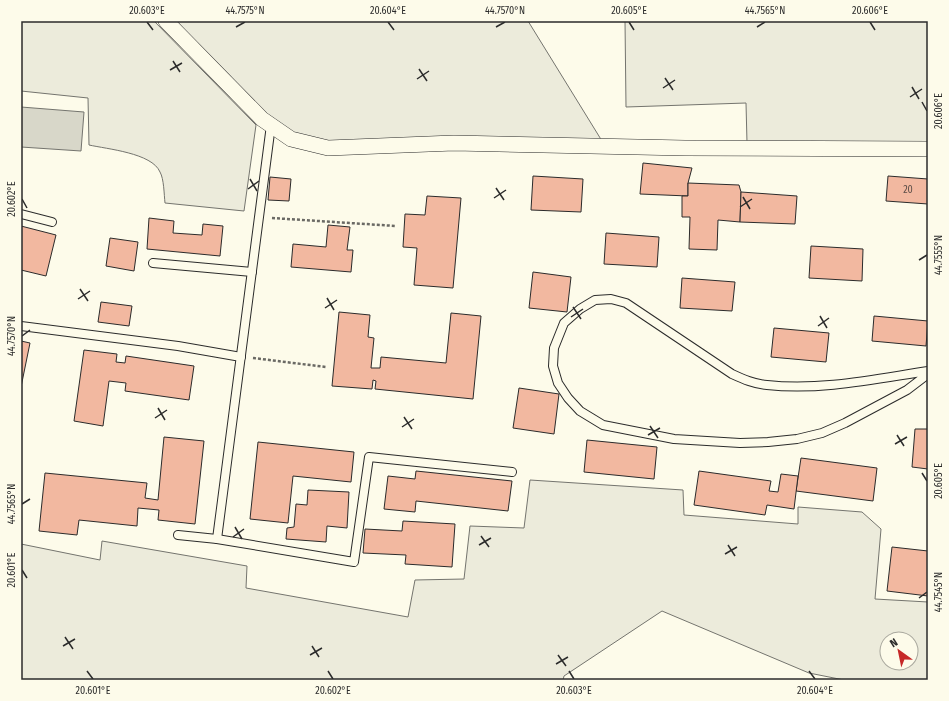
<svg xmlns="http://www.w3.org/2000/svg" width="949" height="701" font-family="'Fira Sans Condensed',sans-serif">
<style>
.green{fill:#ecebdb;stroke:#74746e;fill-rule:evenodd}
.water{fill:#d8d7c9;stroke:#74746e}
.building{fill:#f2b8a0;stroke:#2b2b2b}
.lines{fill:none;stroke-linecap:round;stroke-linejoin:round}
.lane-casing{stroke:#2b2b2b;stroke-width:10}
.street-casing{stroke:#2b2b2b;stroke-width:16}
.path{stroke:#6a6964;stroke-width:2.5;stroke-dasharray:3 2;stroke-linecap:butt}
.lane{stroke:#fdfbea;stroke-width:8}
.street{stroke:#fdfbea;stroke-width:15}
.ticks{fill:none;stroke:#2b2b2b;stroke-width:1.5}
.labels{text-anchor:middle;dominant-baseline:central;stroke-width:3;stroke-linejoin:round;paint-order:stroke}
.number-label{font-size:10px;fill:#5d4e48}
.neatline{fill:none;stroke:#2b2b2b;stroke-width:1.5}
.ticks-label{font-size:10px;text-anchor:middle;fill:#2b2b2b}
</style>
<rect width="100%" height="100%" fill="#fdfbea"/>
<g class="green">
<path d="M21 21H154L256 125 244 211 165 203C164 194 164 179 160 172 152 153 107 149 89 145L88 98 21 91Z"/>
<path d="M171 21H528L602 141 327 142 290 133 262 113Z"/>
<path d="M625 21H928V144L747 143 746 103 626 107Z"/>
<path d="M530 480 683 490 684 515 798 524V507L862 512 881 529 875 599 928 602V680H844L809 673 662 611 564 676 563 680H21V544L100 560 102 541 247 566 246 588 408 617 415 580 464 579 470 526 524 528ZM887 639H911V663H887Z"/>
</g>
<path class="water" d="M21 107 84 112 81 151 21 147Z"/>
<g class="building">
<path d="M643 163 692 168 688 183V196L640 194Z"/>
<path d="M533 176 583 179 581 212 531 210Z"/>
<path d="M888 176 928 179V204L886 201Z"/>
<path d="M270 177 291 179 289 201 268 200Z"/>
<path d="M688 183 739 185 741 192 740 222 718 220 717 250 689 249 690 217H682V196H688Z"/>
<path d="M741 192 797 196 795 224 740 222Z"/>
<path d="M427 196 461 198 453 288 414 285 417 248 403 247 405 214 425 215Z"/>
<path d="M149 218 174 221 173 233 202 235 203 224 223 226 220 256 147 249Z"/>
<path d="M328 225 350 227 347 250H353L351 272 291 267 293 244 326 247Z"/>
<path d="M21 226 56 235 46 276 21 270Z"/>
<path d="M606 233 659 237 657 267 604 264Z"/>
<path d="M110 238 138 242 134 271 106 266Z"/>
<path d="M811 246 863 249 862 281 809 278Z"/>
<path d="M533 272 571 277 567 312 529 308Z"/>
<path d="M682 278 735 282 732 311 680 308Z"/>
<path d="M101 302 132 306 129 326 98 322Z"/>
<path d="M339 312 370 315 368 337 374 338 371 368H380L381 357 446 363 451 313 481 316 473 399 375 389 376 381 373 380 372 389 332 386Z"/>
<path d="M874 316 928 321 926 346 872 341Z"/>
<path d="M774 328 829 333 826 362 771 357Z"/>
<path d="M21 341 30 343 21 387Z"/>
<path d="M84 350 117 354 116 362 125 363 126 356 194 366 189 400 125 391 126 383 109 381 103 426 74 421Z"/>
<path d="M519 388 559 394 554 434 513 428Z"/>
<path d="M915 429H928V469L912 467Z"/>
<path d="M164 437 204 441 195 524 158 520 159 510 138 508 137 526 79 520 77 535 39 531 45 473 147 483 145 498 158 500Z"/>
<path d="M587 440 657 447 654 479 584 472Z"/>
<path d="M258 442 354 452 351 482 293 476 288 523 250 519Z"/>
<path d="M801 458 877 468 873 501 796 491Z"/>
<path d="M416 471 512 481 508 511 416 501 415 512 384 509 388 476 415 479Z"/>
<path d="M699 471 771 481 769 491 778 492 781 474 798 476 794 509 767 505 765 515 694 505Z"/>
<path d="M308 490 349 492 347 528 327 526 326 542 286 539 287 528 294 527 296 504 307 505Z"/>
<path d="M403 521 455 524 452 567 405 564 406 555 363 553 365 529 402 531Z"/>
<path d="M892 547 928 551V596L887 591Z"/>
</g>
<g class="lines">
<defs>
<g id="lane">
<path d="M21 214 52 222"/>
<path d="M153 263 252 272"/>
<path d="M21 326 178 346 241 357"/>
<path d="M928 371C875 379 820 391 767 385 754 384 743 379 732 374L626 303 611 299 595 300 580 309 564 323 554 348 553 366 558 383 568 398 580 411 603 425 674 439 740 443 768 442 797 439 822 433 845 423 907 390 928 374"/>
<path d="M178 535 217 539 354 562 369 457 512 472"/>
<path d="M217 539 271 125"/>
</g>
<path id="street" d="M166 21 262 119 291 139 328 148 454 143 685 148 928 149"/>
</defs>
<use href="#lane" class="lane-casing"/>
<use href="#street" class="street-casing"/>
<g class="path">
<path d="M272 218 396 226"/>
<path d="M253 358 326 367"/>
</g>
<use href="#lane" class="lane"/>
<use href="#street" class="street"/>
</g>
<path class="ticks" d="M147 22 153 30M388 22 394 30M629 22 634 30M870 22 875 30M236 27 245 22M496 27 505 22M757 27 765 22M173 61 180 72M419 69 427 81M170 70 182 63M665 78 673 90M417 79 429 71M912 87 919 99M663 88 675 80M910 97 922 89M922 102 927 111M250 179 257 191M496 188 504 200M248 189 259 181M743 197 750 209M494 198 506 190M22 199 27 208M740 207 752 199M919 260 927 255M80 289 88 301M327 298 334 310M78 299 90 291M573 307 581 319M325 308 337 300M820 316 827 328M571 317 583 309M818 326 829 318M22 336 30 330M158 408 165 420M404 417 412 429M155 418 167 410M650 426 658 438M402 427 414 419M648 435 660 428M897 435 904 446M895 444 907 437M922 473 927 481M22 504 30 499M235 527 242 539M481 536 489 547M233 537 244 529M479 545 491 538M728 545 735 556M725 554 737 547M22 570 27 578M919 598 927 592M65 637 73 649M63 646 75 639M312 646 319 657M310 655 322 648M558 655 566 666M556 664 568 657M87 671 93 679M328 671 333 679M569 671 574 679M809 671 815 679"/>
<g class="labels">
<g class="number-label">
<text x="908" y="190">20</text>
</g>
</g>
<rect width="949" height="701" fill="none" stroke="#fdfbea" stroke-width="44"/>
<g transform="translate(899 651) rotate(327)"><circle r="19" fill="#fdfbea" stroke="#a9a89e"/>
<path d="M0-3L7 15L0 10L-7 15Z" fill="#c62828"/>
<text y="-6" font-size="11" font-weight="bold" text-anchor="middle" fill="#2b2b2b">N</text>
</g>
<rect x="22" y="22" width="905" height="657" class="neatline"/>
<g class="ticks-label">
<text x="147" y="14">20.603°E</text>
<text x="245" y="14">44.7575°N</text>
<text x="388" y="14">20.604°E</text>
<text x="505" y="14">44.7570°N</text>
<text x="629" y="14">20.605°E</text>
<text x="765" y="14">44.7565°N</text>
<text x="870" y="14">20.606°E</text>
<text transform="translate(938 111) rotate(-90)" y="4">20.606°E</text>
<text transform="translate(11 199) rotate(-90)" y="4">20.602°E</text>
<text transform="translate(938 255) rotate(-90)" y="4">44.7555°N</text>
<text transform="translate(11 336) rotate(-90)" y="4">44.7570°N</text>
<text transform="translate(938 481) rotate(-90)" y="4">20.605°E</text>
<text transform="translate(11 504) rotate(-90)" y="4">44.7565°N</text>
<text transform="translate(11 570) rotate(-90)" y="4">20.601°E</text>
<text transform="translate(938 592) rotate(-90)" y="4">44.7545°N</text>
<text x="93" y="694">20.601°E</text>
<text x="333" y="694">20.602°E</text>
<text x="574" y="694">20.603°E</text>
<text x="815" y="694">20.604°E</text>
</g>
</svg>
